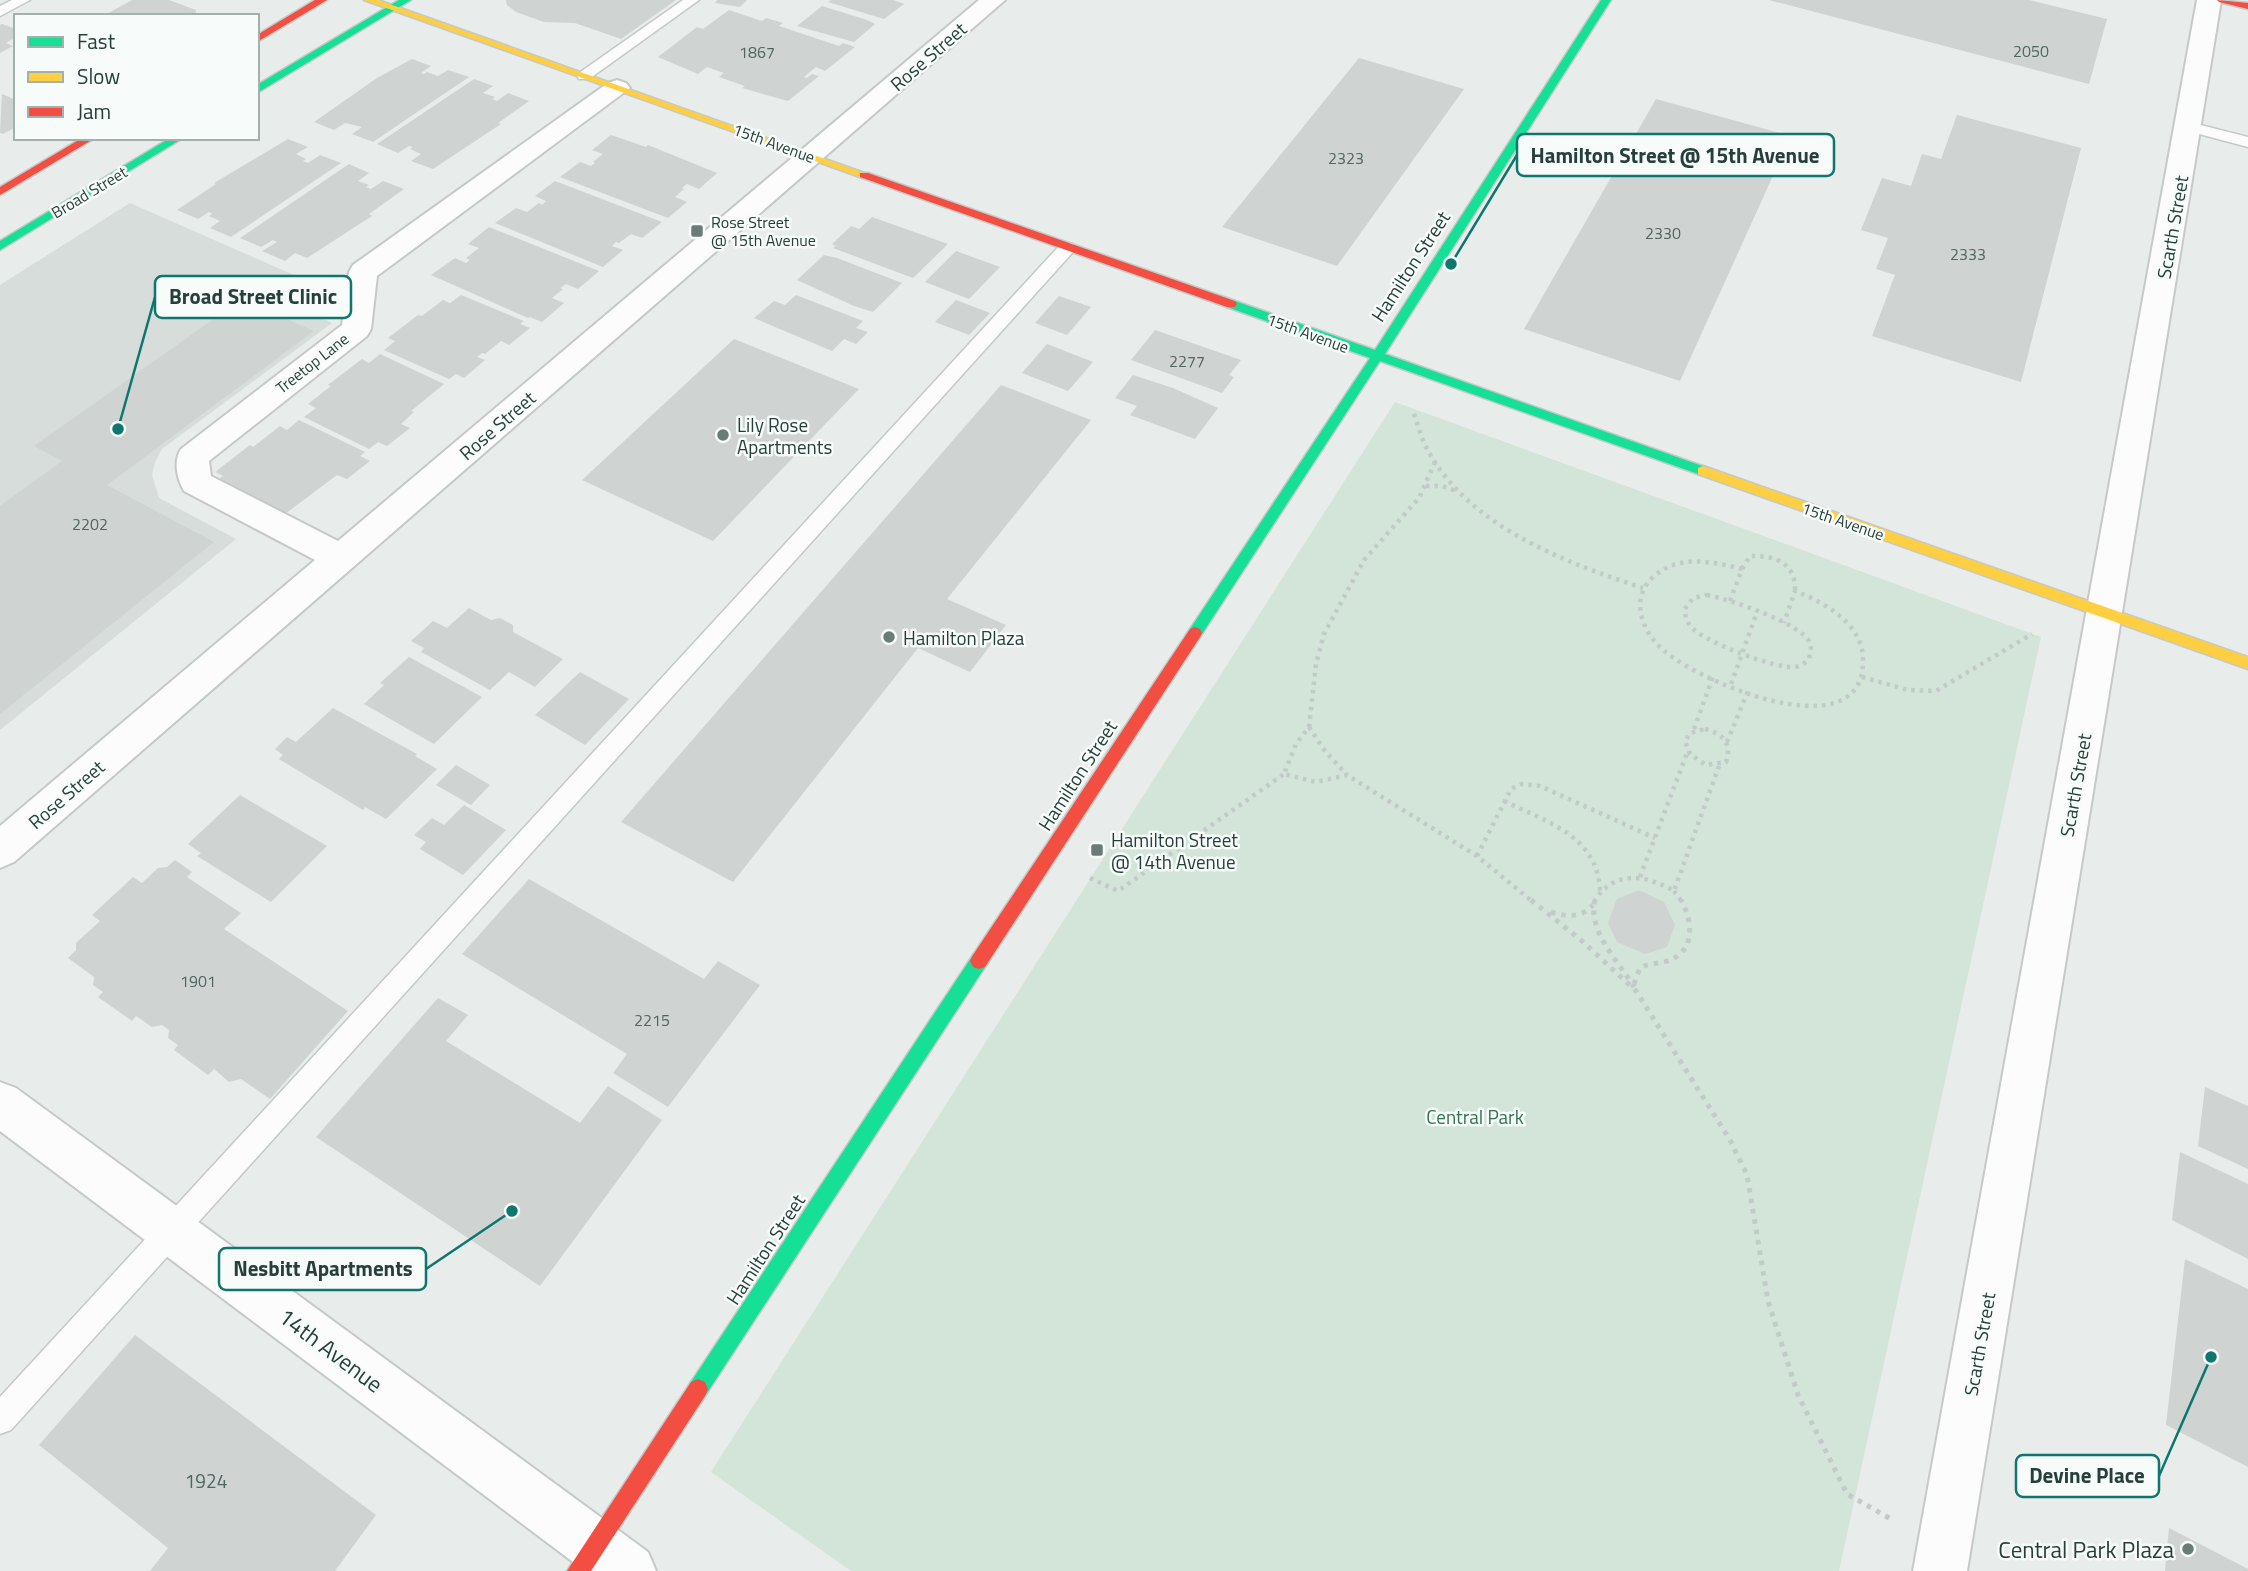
<svg xmlns="http://www.w3.org/2000/svg" width="2248" height="1571" font-family="'Titillium Web',sans-serif">
<style>
.built{fill:#d6ddda}
.green{fill:#d3e4d8}
.building{fill:#cfd4d2}
.lines{fill:none;stroke-linecap:round;stroke-linejoin:round}
.lane-casing{stroke:#c5c9c7;stroke-width:3}
.street-casing{stroke:#c5c9c7;stroke-width:4}
.fast-casing{stroke:#c4c9c7;stroke-width:3}
.slow-casing{stroke:#c4c9c7;stroke-width:3}
.jam-casing{stroke:#c4c9c7;stroke-width:3}
.path-far1{stroke:#c3cbca;stroke-width:4.5;stroke-dasharray:3.5 5;stroke-linecap:butt}
.path{stroke:#c3cbca;stroke-width:5;stroke-dasharray:4.5 6;stroke-linecap:butt}
.lane{fill:#fcfcfc;fill-rule:evenodd}
.street{fill:#fcfcfc;fill-rule:evenodd}
.fast{fill:#16e098;fill-rule:evenodd}
.slow{fill:#ffcf43;fill-rule:evenodd}
.jam{fill:#f24e42;fill-rule:evenodd}
.poi-dot{fill:#6a7c78;stroke:#f7fbf9;stroke-width:2.5}
.labels{text-anchor:middle;dominant-baseline:central;stroke-width:5;stroke-linejoin:round;paint-order:stroke}
.number-label{font-size:16px;fill:#516561}
.far-street-label{font-size:16px;fill:#263f3a;stroke:#f7fbf9}
.far-poi-label{font-size:16px;fill:#263f3a;stroke:#f7fbf9;text-anchor:start}
.street-label{font-size:19px;fill:#263f3a;stroke:#f7fbf9}
.poi-label{font-size:19px;fill:#263f3a;stroke:#f7fbf9;text-anchor:start}
.park-label{font-size:19px;fill:#32744f;stroke:#f7fbf9}
.near-number-label{font-size:19px;fill:#516561}
.near-street-label{font-size:23px;fill:#263f3a;stroke:#f7fbf9}
.near-poi-label{font-size:23px;fill:#263f3a;stroke:#f7fbf9;text-anchor:end}
.leader{fill:none;stroke:#0f766e;stroke-width:2.5}
.callout-dot{fill:#0f766e;stroke:#f7fbf9;stroke-width:2.5}
.callout{fill:#f7fbf9;stroke:#0f766e;stroke-width:2.5}
.callout-label{font-size:21px;text-anchor:middle;font-weight:bold;fill:#263f3a}
</style>
<rect width="100%" height="100%" fill="#e8ecea"/>
<path class="built" d="M130 203 312 283 286 302 332 323 162 449 155 462 152 475 159 498 236 539 0 730V285Z"/>
<path class="green" d="M1395 402 2041 637 1839 1571H851L711 1472Z"/>
<g class="building">
<path d="M132 0H169L196 10 195 16H103Z"/>
<path d="M506 0H676L621 39 575 23 544 22 516 12 507 5Z"/>
<path d="M717 0H747L740 7 715 3Z"/>
<path d="M831 0H893L904 4 884 19 828 2Z"/>
<path d="M1769 0H2029L2107 19 2089 84Z"/>
<path d="M822 6 867 20 875 24 854 42 797 26Z"/>
<path d="M729 10 762 21 766 18 783 23 779 26 839 46 843 43 855 47 825 71 816 67 804 77 807 78 812 74 819 76 788 101 742 88 745 86 719 77 724 73 707 67 698 74 658 57 697 27 703 29Z"/>
<path d="M2 24 16 29V37L6 43 13 46 0 53V25Z"/>
<path d="M1359 58 1464 89 1337 266 1222 227Z"/>
<path d="M412 59 431 66 421 73 424 74 427 72 438 76 448 70 469 77 373 142 352 134 362 127 358 126 345 123 334 130 314 122 377 78Z"/>
<path d="M474 79 493 86 483 93 495 97 492 99 497 101 508 93 529 101 498 123 501 124 433 169 411 161 421 154 410 149 413 147 409 146 398 153 377 144Z"/>
<path d="M2 94 16 100V127L3 134 0 133Z"/>
<path d="M1656 99 1791 136 1680 381 1524 329Z"/>
<path d="M1957 115 2081 148 2021 382 1872 336 1895 275 1876 269 1888 238 1861 230 1882 178 1911 186 1922 154 1941 159Z"/>
<path d="M611 135 646 147 648 145 717 173 699 189 687 184 682 188 684 189 675 197 687 202 668 218 560 177 580 162 591 166 595 163 593 162 603 154 592 150Z"/>
<path d="M288 139 308 147 296 154 306 159 303 161 308 163 320 155 341 163 231 237 210 228 220 221 209 216 212 214 209 212 198 219 177 210 216 184 214 183Z"/>
<path d="M349 164 369 173 358 181 369 185 366 187 371 189 383 181 404 189 369 214 372 216 307 258 295 253 285 261 262 251 277 242 273 240 261 247 240 238Z"/>
<path d="M555 181 662 222 642 238 631 234 619 243 616 242 612 246 623 250 603 267 495 223 516 208 527 212 539 203 542 205 546 201 535 196Z"/>
<path d="M872 217 948 244 913 278 833 248 836 246 832 244 851 226 859 229Z"/>
<path d="M489 227 599 271 578 289 566 284 560 288 563 289 552 298 564 303 542 322 530 317 528 318 431 275 455 258 466 263 470 260 466 258 479 248 468 244Z"/>
<path d="M956 251 1000 267 969 299 925 282Z"/>
<path d="M824 255 837 258 902 283 873 312 854 306 797 280Z"/>
<path d="M461 295 524 321 520 324 530 328 509 345 501 341 485 354 482 353 477 357 485 360 464 378 456 374 449 379 384 350 395 341 388 338 418 315 422 316 443 300 450 303Z"/>
<path d="M796 295 863 321 856 328 868 332 856 344 844 339 832 351 754 318 774 301 785 305Z"/>
<path d="M1059 296 1091 307 1067 335 1035 323Z"/>
<path d="M242 299 314 331 107 485 214 542 0 714V506L62 461 34 446Z"/>
<path d="M956 300 990 313 969 335 935 322Z"/>
<path d="M1155 330 1241 360 1229 375 1234 377 1222 393 1131 360Z"/>
<path d="M734 339 859 389 713 541 582 480Z"/>
<path d="M1047 344 1093 362 1068 391 1022 373Z"/>
<path d="M380 354 444 384 411 411 414 412 401 424 410 428 387 446 378 442 369 449 304 417 316 408 308 404 331 386 328 385 362 359 369 363Z"/>
<path d="M1133 375 1173 388 1218 408 1195 439 1130 415 1137 406 1115 398Z"/>
<path d="M1001 385 1091 420 947 599 1006 625 970 672 918 648 733 882 621 822Z"/>
<path d="M299 420 365 452 360 456 370 461 347 479 337 475 277 520 210 486 223 476 215 472 250 445 253 447 280 426 287 430Z"/>
<path d="M469 608 491 620 500 618 513 625V632L563 659 535 687 509 672 490 690 421 652 424 648 411 641 433 621 447 628Z"/>
<path d="M409 657 482 697 434 744 364 704 384 685 380 683Z"/>
<path d="M580 672 629 699 585 745 535 715Z"/>
<path d="M333 708 417 754 415 756 437 769 386 819 365 807 363 810 279 759 283 755 275 749 287 737 296 742Z"/>
<path d="M456 765 490 785 471 805 436 785Z"/>
<path d="M240 795 327 846 271 902 197 856 201 853 188 844Z"/>
<path d="M464 805 506 830 463 875 420 849 426 842 414 835 432 818 444 825Z"/>
<path d="M175 860 192 872 187 877 241 913 224 929 348 1011 270 1099 241 1079 229 1082 214 1069 208 1075 174 1050 178 1045 168 1038 169 1030 162 1025 152 1027 136 1016 132 1021 98 997 103 992 93 985 94 977 68 958 76 950V943L100 921 92 915 133 877 142 883 158 868 167 867Z"/>
<path d="M529 879 704 979 718 961 760 985 668 1107 613 1073 627 1054 462 954Z"/>
<path d="M1639 890 1664 902 1675 925 1667 947 1645 954 1617 942 1608 923 1617 899Z"/>
<path d="M438 998 468 1015 446 1041 580 1123 608 1086 662 1120 540 1286 316 1137Z"/>
<path d="M2205 1087 2248 1106V1169L2198 1146Z"/>
<path d="M2180 1152 2248 1184V1259L2172 1220Z"/>
<path d="M2185 1259 2248 1289V1467L2166 1425Z"/>
<path d="M135 1335 376 1515 335 1571H150L168 1548 39 1445Z"/>
<path d="M2169 1528 2248 1569V1571H2165Z"/>
</g>
<g class="lines">
<defs>
<g id="lane">
<path d="M12 0H30L0 16V6Z"/>
<path d="M683 0H699L589 79H579L577 76 579 73Z"/>
<path d="M2189 122 2248 137V147L2184 130 2181 127 2184 124Z"/>
<path d="M1067 243 1073 244 1075 248 1073 252 11 1430 0 1434V1397L1061 244Z"/>
</g>
<g id="street">
<path d="M979 0H1005L14 862 0 868V826L315 560 184 491C177 479 173 461 181 449L342 325 349 272 353 265 608 83 617 80 626 83 630 88 377 276 371 329 367 336 209 461 211 476 338 541Z"/>
<path d="M2197 0H2221L1967 1571H1913Z"/>
<path d="M0 1082 16 1088 648 1552 656 1571H585L0 1131Z"/>
</g>
<g id="fast">
<path d="M399 0H411L257 93V85Z"/>
<path d="M1601 0H1611L1385 354 1708 468V474H1698L1380 361 1200 637H1190L1188 633 1190 629 1370 358 1227 307V301H1235L1375 350Z"/>
<path d="M170 138H183L0 250V241Z"/>
<path d="M979 953 985 955 988 961 985 967 705 1396 698 1399 691 1396 688 1389 691 1382 973 955Z"/>
</g>
<g id="slow">
<path d="M364 0H378L870 175 860 177Z"/>
<path d="M1703 466 2248 657V669L1698 474V468Z"/>
</g>
<g id="jam">
<path d="M315 0H327L257 42V35Z"/>
<path d="M2217 0 2248 3V9L2219 2Z"/>
<path d="M82 138H95L0 195V187Z"/>
<path d="M860 173H868L1235 301 1237 304 1235 307H1227L860 177Z"/>
<path d="M1195 627 1200 629 1202 633 1200 637 985 967 979 969 973 967 970 961 973 955 1190 629Z"/>
<path d="M698 1379 705 1382 708 1389 705 1396 591 1571H567L691 1382Z"/>
</g>
</defs>
<use href="#lane" class="lane-casing"/>
<use href="#street" class="street-casing"/>
<use href="#fast" class="fast-casing"/>
<use href="#slow" class="slow-casing"/>
<use href="#jam" class="jam-casing"/>
<g class="path-far1">
<path d="M1414 414C1418 425 1421 438 1427 449 1469 527 1564 562 1643 588"/>
<path d="M1435 462 1419 498 1364 560 1324 634 1316 664 1309 727 1296 744 1284 774 1316 782 1347 775 1477 856 1533 902"/>
<path d="M1426 486H1442L1459 492"/>
<path d="M1742 569 1750 556C1775 555 1796 563 1795 591"/>
<path d="M1707 595C1728 599 1802 623 1810 643 1812 648 1810 654 1809 659 1805 663 1801 666 1795 667 1775 669 1708 643 1693 629 1687 623 1685 617 1685 609L1693 598Z"/>
<path d="M1730 601 1742 569C1711 561 1677 554 1652 578 1632 597 1640 626 1657 644 1688 679 1861 753 1863 663 1865 625 1826 603 1795 591L1784 623"/>
<path d="M1862 677 1908 690 1936 691 2032 634"/>
<path d="M1731 684 1757 612"/>
<path d="M1309 727 1325 751 1347 775"/>
<path d="M1694 729 1713 677"/>
<path d="M1705 729C1724 734 1732 744 1726 762L1706 765 1690 754 1685 741 1690 733Z"/>
<path d="M1727 742 1748 691"/>
<path d="M1504 801C1547 822 1598 836 1600 891"/>
<path d="M1477 856 1511 789 1522 784 1540 786 1655 838"/>
<path d="M1640 877 1687 753"/>
<path d="M1090 878 1118 891 1284 774"/>
<path d="M1674 891 1682 902"/>
<path d="M1594 902C1613 870 1645 874 1674 891L1719 766"/>
</g>
<g class="path">
<path d="M1531 900 1582 941 1636 991 1730 1140 1747 1175 1768 1301 1798 1395 1847 1494 1891 1519"/>
<path d="M1595 900C1587 931 1619 962 1634 987"/>
<path d="M1551 912C1567 917 1581 918 1593 905"/>
<path d="M1634 984 1640 968C1649 963 1658 964 1667 961 1696 952 1693 921 1681 900"/>
</g>
<use href="#lane" class="lane"/>
<use href="#street" class="street"/>
<use href="#fast" class="fast"/>
<use href="#slow" class="slow"/>
<use href="#jam" class="jam"/>
</g>
<g class="poi-dot">
<rect x="690" y="224" width="14" height="14" rx="3.5"/>
<circle cx="723" cy="435" r="7"/>
<circle cx="889" cy="637" r="7"/>
<rect x="1090" y="843" width="14" height="14" rx="3.5"/>
<circle cx="2188" cy="1549" r="7"/>
</g>
<g class="labels">
<g class="number-label">
<text x="2031" y="51">2050</text>
<text x="757" y="52">1867</text>
<text x="1346" y="158">2323</text>
<text x="1663" y="233">2330</text>
<text x="1968" y="254">2333</text>
<text x="1187" y="361">2277</text>
<text x="90" y="524">2202</text>
<text x="198" y="981">1901</text>
<text x="652" y="1020">2215</text>
</g>
<g class="far-street-label">
<text transform="translate(774 143) rotate(20)">15th Avenue</text>
<text transform="translate(89 192) rotate(-31)">Broad Street</text>
<text transform="translate(1308 333) rotate(20)">15th Avenue</text>
<text transform="translate(312 363) rotate(-38)">Treetop Lane</text>
<text transform="translate(1843 521) rotate(19)">15th Avenue</text>
</g>
<g class="far-poi-label">
<text x="711" y="222">Rose Street<tspan x="711" dy="18">@ 15th Avenue</tspan></text>
</g>
<g class="street-label">
<text transform="translate(928 56) rotate(-41)">Rose Street</text>
<text transform="translate(2172 227) rotate(-80)">Scarth Street</text>
<text transform="translate(1410 266) rotate(-57)">Hamilton Street</text>
<text transform="translate(497 425) rotate(-41)">Rose Street</text>
<text transform="translate(1077 775) rotate(-57)">Hamilton Street</text>
<text transform="translate(2075 785) rotate(-80)">Scarth Street</text>
<text transform="translate(66 794) rotate(-41)">Rose Street</text>
<text transform="translate(765 1249) rotate(-57)">Hamilton Street</text>
<text transform="translate(1979 1344) rotate(-80)">Scarth Street</text>
</g>
<g class="poi-label">
<text x="737" y="424">Lily Rose<tspan x="737" dy="22">Apartments</tspan></text>
<text x="903" y="637">Hamilton Plaza</text>
<text x="1111" y="839">Hamilton Street<tspan x="1111" dy="22">@ 14th Avenue</tspan></text>
</g>
<g class="park-label">
<text x="1475" y="1116">Central Park</text>
</g>
<g class="near-number-label">
<text x="206" y="1480">1924</text>
</g>
<g class="near-street-label">
<text transform="translate(331 1350) rotate(37)">14th Avenue</text>
</g>
<g class="near-poi-label">
<text x="2174" y="1549">Central Park Plaza</text>
</g>
</g>
<path class="leader" d="M1451 264L1517 155M118 429L155 297M512 1211L426 1269M2211 1357L2159 1476"/>
<g class="callout-dot">
<circle cx="1451" cy="264" r="7"/>
<circle cx="118" cy="429" r="7"/>
<circle cx="512" cy="1211" r="7"/>
<circle cx="2211" cy="1357" r="7"/>
</g>
<g class="callout">
<rect x="1517" y="134" width="317" height="42" rx="7"/>
<rect x="155" y="276" width="196" height="42" rx="7"/>
<rect x="219" y="1248" width="207" height="42" rx="7"/>
<rect x="2016" y="1455" width="143" height="42" rx="7"/>
</g>
<g class="callout-label">
<text x="1675" y="163">Hamilton Street @ 15th Avenue</text>
<text x="253" y="304">Broad Street Clinic</text>
<text x="323" y="1276">Nesbitt Apartments</text>
<text x="2087" y="1483">Devine Place</text>
</g>
<rect x="14" y="14" width="245" height="126" fill="#f7fbf9" stroke="#a3b0ad" stroke-width="2"/>
<rect x="28" y="37" width="35" height="10" fill="#16e098" stroke="#a3b0ad" stroke-width="2"/>
<text x="77" y="49" font-size="21" fill="#263f3a">Fast</text>
<rect x="28" y="72" width="35" height="10" fill="#ffcf43" stroke="#a3b0ad" stroke-width="2"/>
<text x="77" y="84" font-size="21" fill="#263f3a">Slow</text>
<rect x="28" y="107" width="35" height="10" fill="#f24e42" stroke="#a3b0ad" stroke-width="2"/>
<text x="77" y="119" font-size="21" fill="#263f3a">Jam</text>
</svg>
